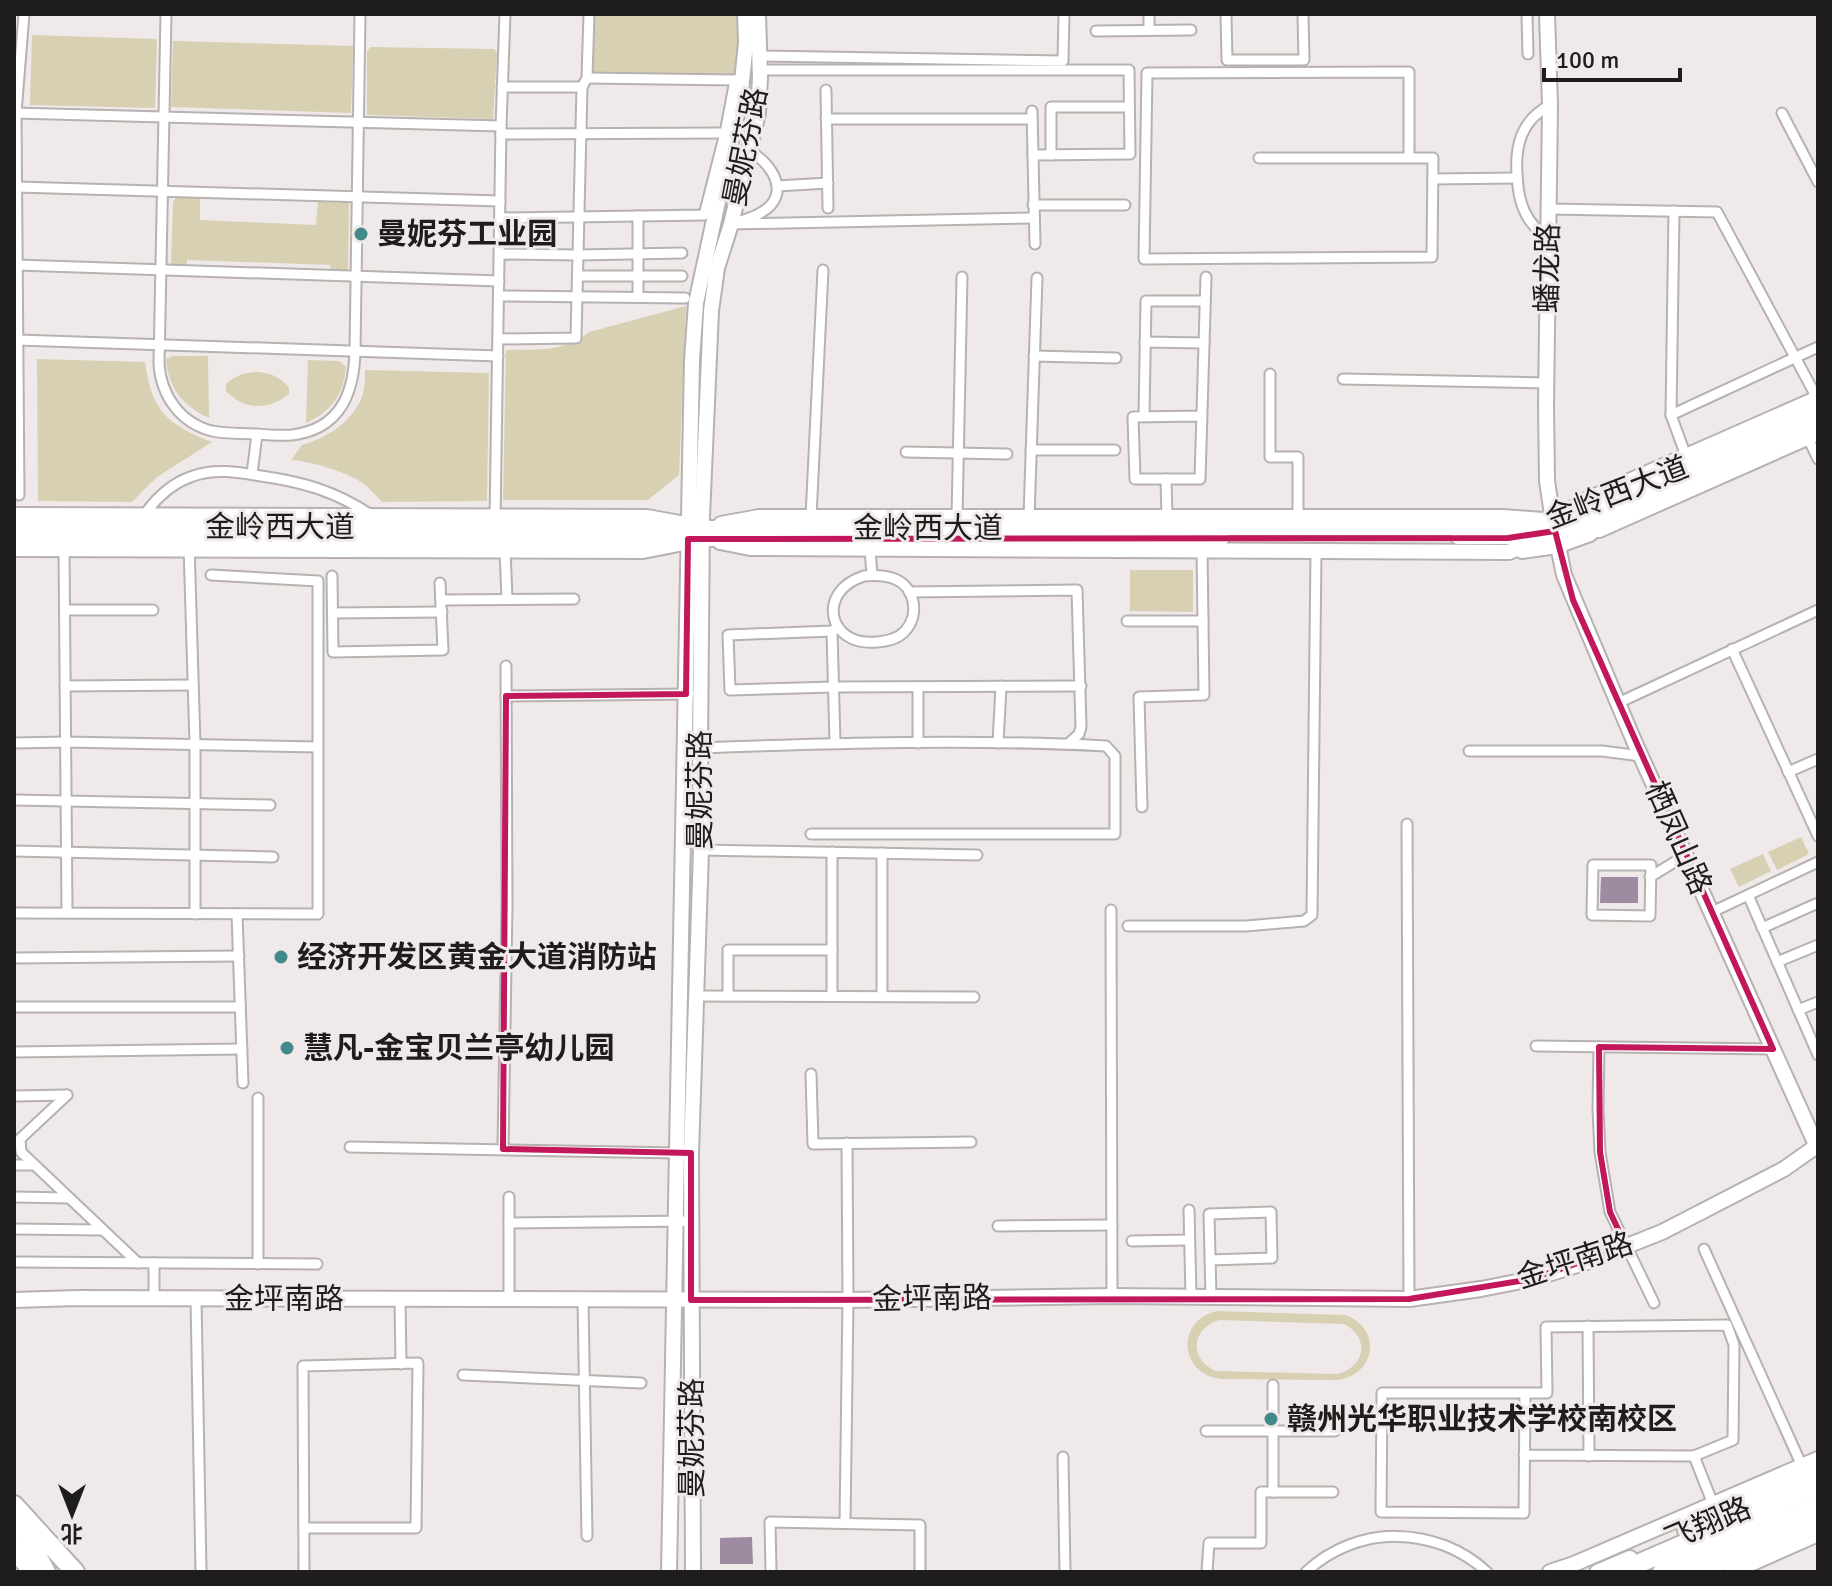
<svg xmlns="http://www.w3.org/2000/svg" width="1832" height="1586" font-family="Signika,'Noto Sans SC',sans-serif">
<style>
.green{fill:#d8d0b3;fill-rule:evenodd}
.water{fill:#9e8aa1}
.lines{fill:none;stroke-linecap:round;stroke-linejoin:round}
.street-casing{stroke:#b7b1b0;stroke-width:13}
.secondary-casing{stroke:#b7b1b0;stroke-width:18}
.primary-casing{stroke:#b7b1b0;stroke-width:18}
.highway-casing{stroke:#b7b1b0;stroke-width:22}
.street{stroke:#fff;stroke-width:9}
.secondary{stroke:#fff;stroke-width:14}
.primary{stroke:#fff;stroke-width:14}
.highway{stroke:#fff;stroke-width:18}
.marked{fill:none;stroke:#c2185b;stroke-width:6;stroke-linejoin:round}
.poi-dot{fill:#428a8a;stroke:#efeae9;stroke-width:3}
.labels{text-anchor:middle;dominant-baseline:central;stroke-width:6;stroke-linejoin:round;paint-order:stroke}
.street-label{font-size:30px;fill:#1f1d1c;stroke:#efeae9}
.poi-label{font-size:30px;font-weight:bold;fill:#1f1d1c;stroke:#efeae9;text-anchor:start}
</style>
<rect width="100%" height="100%" fill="#efeae9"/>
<g class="green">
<path d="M594 14H738L737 74 593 73Z"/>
<path d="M32 35 157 39 155 108 30 105Z"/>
<path d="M173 41 353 46 351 113 171 107Z"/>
<path d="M371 47 494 49 497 53 493 119 367 115V51Z"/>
<path d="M176 198H200V220L316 225 318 202 349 203 348 273 331 272 330 265 187 260V267L174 266 171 262 173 202Z"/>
<path d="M686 306 679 475 648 500H503L506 350C536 349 564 353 589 332Z"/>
<path d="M173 356H208L209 418C183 406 168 388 166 359Z"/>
<path d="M37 359 145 362C152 411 166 424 212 442L157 477 132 502 38 501Z"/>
<path d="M308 360 339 361 346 367C344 394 330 413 306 423Z"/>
<path d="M365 370 489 373 487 501 382 502C376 496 371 489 364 484 345 471 313 462 291 460L302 445C327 438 352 422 362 397 365 389 365 378 365 370Z"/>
<path d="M259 372C272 374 281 377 289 388V394C268 411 244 410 226 391V384C236 375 246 372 259 372Z"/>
<path d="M1130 570H1193V612L1130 611Z"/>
<path d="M1801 837 1809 854 1777 870 1768 852Z"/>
<path d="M1763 854 1771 871 1739 887 1730 869Z"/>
<path d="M1218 1311 1345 1315C1382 1328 1377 1374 1338 1380L1221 1379C1178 1374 1176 1319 1218 1311ZM1219 1320 1344 1324C1370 1337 1366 1367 1337 1374L1215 1371C1189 1358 1191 1329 1219 1320Z"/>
</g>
<g class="water">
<path d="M1601 877H1638V903H1600Z"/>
<path d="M752 1537 753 1564H720V1538Z"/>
</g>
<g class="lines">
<defs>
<g id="street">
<path d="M166 14 159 364C161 395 180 423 212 431 226 434 241 433 255 434 268 435 280 436 292 435 340 429 354 394 355 351L360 14"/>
<path d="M1149 14V30"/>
<path d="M1226 14 1227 60H1304L1303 14"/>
<path d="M1527 14 1528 54"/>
<path d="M1096 31 1191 30"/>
<path d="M760 56 1063 61 1064 14"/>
<path d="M760 70H1129L1130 154 1033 155"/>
<path d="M502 87H582"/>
<path d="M826 90 828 208"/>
<path d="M1032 111 1035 244"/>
<path d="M14 113 501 126"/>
<path d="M1782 113 1818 182"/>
<path d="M826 119H1032"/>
<path d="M501 134 725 133"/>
<path d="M1051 155V107H1129"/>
<path d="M1259 158H1433L1432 257 1144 259 1147 73 1409 72V158"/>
<path d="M1433 179 1517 178"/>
<path d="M777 186 828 183"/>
<path d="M17 187 500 201"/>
<path d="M1033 205H1125"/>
<path d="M1549 209 1717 212 1817 398"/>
<path d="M1674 211 1671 415 1686 456"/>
<path d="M638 216V297"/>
<path d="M500 218 704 215 725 133 735 80 587 78"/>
<path d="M738 222C746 219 755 217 762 212 792 194 772 164 750 151"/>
<path d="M731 224 1034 218"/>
<path d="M1549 239C1525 223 1518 202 1517 174 1515 144 1522 120 1550 105"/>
<path d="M500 254 578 255 682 253"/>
<path d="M17 265 499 281"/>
<path d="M578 276H682"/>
<path d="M499 296 685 298"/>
<path d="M499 339 576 338 582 87 587 78 589 14"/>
<path d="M18 340 498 356"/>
<path d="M1145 342 1204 343"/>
<path d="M1034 356 1116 358"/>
<path d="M1270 374V457H1298V517"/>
<path d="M1343 379 1546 383"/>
<path d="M1671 415 1818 347"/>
<path d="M1144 416 1146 301H1205"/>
<path d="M1202 416 1133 417 1135 479H1200L1206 277"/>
<path d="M1808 438 1818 459"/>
<path d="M1031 450H1115"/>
<path d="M906 452 1007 454"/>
<path d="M252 474 257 434"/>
<path d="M1166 479 1167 517"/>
<path d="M19 495 16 113 24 14"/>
<path d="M145 514C157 497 172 483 193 476 215 468 238 472 261 476 303 482 335 491 371 515"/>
<path d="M811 517 823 270"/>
<path d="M957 517 962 277"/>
<path d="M1029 517 1037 278"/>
<path d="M495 521 501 126 505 14"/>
<path d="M189 545 195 744V914"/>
<path d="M64 547 67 911"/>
<path d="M870 549 872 575"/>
<path d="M505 550 507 599"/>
<path d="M332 576 333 652 443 650 440 583"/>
<path d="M864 576C874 575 885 575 895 579 915 587 920 615 905 631 898 639 888 641 877 642 827 647 816 591 864 576Z"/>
<path d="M909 592 1077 590 1081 727 1079 734 1068 744"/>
<path d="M441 600 574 599"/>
<path d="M65 610H153"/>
<path d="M333 613 442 612"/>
<path d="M1127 621H1203"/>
<path d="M838 627 832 631 728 635 730 690 834 687 1081 686"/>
<path d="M832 631 835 743"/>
<path d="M1732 649 1818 836"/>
<path d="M65 686 193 685"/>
<path d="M918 687V743"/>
<path d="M506 696 689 694"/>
<path d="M1618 703 1818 610"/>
<path d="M14 743 65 742 317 747"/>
<path d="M998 743 1001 686"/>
<path d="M700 748C835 743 971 739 1106 746L1115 756V834H811"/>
<path d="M1469 751H1602L1641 756"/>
<path d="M1788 772 1818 759"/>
<path d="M14 800 270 805"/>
<path d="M1142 807 1139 697 1204 695 1202 550"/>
<path d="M1407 824 1409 1299"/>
<path d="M701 850 977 855"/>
<path d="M14 851 273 857"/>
<path d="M832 852V996"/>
<path d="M882 853V996"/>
<path d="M1593 865H1651L1650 916 1592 915Z"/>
<path d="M1650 877 1686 855"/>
<path d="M1748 895 1818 1055"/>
<path d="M1111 910 1112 1296"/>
<path d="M1712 912 1818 862"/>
<path d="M14 913 318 914V581L211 575"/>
<path d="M237 914 243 1083"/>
<path d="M1128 926H1246L1304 921 1312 915 1316 551"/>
<path d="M1762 928 1818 903"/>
<path d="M14 958 239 956"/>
<path d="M1777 962 1818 945"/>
<path d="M696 996 974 997"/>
<path d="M728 996V950H832"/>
<path d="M14 1007H240"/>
<path d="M1798 1010 1818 1002"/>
<path d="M1536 1046 1773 1049"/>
<path d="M1599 1047 1598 1109 1600 1152 1610 1212 1654 1303"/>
<path d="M14 1052 242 1049"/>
<path d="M811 1074 813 1144 971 1142"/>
<path d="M67 1095 20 1139 21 1152 138 1263"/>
<path d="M14 1096 67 1095"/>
<path d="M258 1098V1264"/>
<path d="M350 1147 679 1153"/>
<path d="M503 1149 507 905 506 666"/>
<path d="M14 1165H34"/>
<path d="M14 1197 69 1198"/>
<path d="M509 1197V1300"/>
<path d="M1189 1210 1191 1297"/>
<path d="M509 1223 691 1221"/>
<path d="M998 1226 1112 1225"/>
<path d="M14 1229 103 1230"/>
<path d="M1132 1241 1189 1240"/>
<path d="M1704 1249 1802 1466"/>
<path d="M1210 1260 1272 1258 1271 1212 1209 1214 1211 1298"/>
<path d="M14 1262 317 1264"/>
<path d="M154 1263V1299"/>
<path d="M196 1299 201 1572"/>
<path d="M400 1300 401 1364"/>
<path d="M583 1300 587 1536"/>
<path d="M1588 1326 1589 1456"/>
<path d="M463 1375 641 1383"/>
<path d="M1273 1385V1492"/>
<path d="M1206 1431H1335"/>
<path d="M1524 1455 1694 1456 1733 1440 1734 1345 1727 1325 1546 1327 1547 1393H1382L1381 1512 1524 1513 1525 1393"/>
<path d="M1694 1456 1713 1504"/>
<path d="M1063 1457 1065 1572"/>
<path d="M845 1523 848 1300 847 1143"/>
<path d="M304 1572 303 1366 418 1363 416 1528H304"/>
<path d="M771 1572 770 1522 920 1525V1572"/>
<path d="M1207 1572 1209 1543H1261V1492H1333"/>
<path d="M1306 1572C1357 1524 1436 1525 1487 1572"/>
</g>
<g id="secondary">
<path d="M1547 14 1550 105 1546 405 1547 481 1553 521 1564 575 1634 741 1818 1149"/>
<path d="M14 515 647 517 685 524"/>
<path d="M1562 515 1586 500 1818 398"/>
<path d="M721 524 759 517H1503L1543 520"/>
<path d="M1567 531 1599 530 1818 433"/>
<path d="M720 542 750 548 1509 552 1543 537"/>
<path d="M14 549 643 551 684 543"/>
<path d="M1522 551 1557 546 1590 534"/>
<path d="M14 1300 77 1298 848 1300 1112 1296 1409 1299 1481 1289 1532 1279 1587 1262 1662 1232 1699 1213 1784 1169 1818 1145"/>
<path d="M669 1572 692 360 696 303 740 100 746 43 745 14"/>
<path d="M693 1572 691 1153 701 850 700 748 702 517 711 311 717 268 731 224 758 113 760 78 758 14"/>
<path d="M1550 1572 1574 1564 1818 1459"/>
<path d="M1732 1572 1818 1534"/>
</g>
<g id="primary">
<path d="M14 526 495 528H1507L1528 526 1569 517 1818 409"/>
<path d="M14 537 688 539 1222 538"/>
<path d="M1458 537H1528L1572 527 1604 516 1818 423"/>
<path d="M1597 1572 1630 1558"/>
</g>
<g id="highway">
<path d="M14 1505 75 1572"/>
<path d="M14 1524 31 1544 46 1572"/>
<path d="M1687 1530 1762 1494 1818 1470"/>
<path d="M14 1549 33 1572"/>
<path d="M1619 1572 1818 1486"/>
<path d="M1662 1572 1818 1505"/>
<path d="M1695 1572 1818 1522"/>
</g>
</defs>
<use href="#street" class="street-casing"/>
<use href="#secondary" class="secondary-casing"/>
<use href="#primary" class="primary-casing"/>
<use href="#highway" class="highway-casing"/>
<use href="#street" class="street"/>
<use href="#secondary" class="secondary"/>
<use href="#primary" class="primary"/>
<use href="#highway" class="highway"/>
</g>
<path class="marked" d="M1555 531 1573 600 1773 1049 1599 1047 1600 1152 1610 1212 1626 1246 1532 1279 1409 1299 691 1300V1153L503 1149 506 696 686 694 688 539 1508 538Z"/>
<g class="poi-dot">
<circle cx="361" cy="234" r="8"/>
<circle cx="281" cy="957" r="8"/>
<circle cx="287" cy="1048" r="8"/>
<circle cx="1271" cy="1419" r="8"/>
</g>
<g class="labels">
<g class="street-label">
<text transform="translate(746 147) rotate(-79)">曼妮芬路</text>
<text transform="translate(1548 268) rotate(-89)">蟠龙路</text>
<text transform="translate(1617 493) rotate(-21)">金岭西大道</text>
<text x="280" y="527">金岭西大道</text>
<text x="928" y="528">金岭西大道</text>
<text transform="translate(700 790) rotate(-90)">曼妮芬路</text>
<text transform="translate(1678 838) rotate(66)">栖凤山路</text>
<text transform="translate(1575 1261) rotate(-18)">金坪南路</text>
<text x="284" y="1299">金坪南路</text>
<text transform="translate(932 1299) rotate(-1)">金坪南路</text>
<text transform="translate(692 1438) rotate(-90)">曼妮芬路</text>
<text transform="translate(1708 1524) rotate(-23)">飞翔路</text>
</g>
<g class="poi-label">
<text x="377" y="234">曼妮芬工业园</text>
<text x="297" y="957">经济开发区黄金大道消防站</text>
<text x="303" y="1048">慧凡-金宝贝兰亭幼儿园</text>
<text x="1287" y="1419">赣州光华职业技术学校南校区</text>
</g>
</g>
<rect width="1832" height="1586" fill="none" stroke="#1f1d1c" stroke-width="32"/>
<g transform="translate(72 1514) rotate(180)" stroke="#efeae9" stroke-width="6" paint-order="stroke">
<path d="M0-6L14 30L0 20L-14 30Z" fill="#1f1d1c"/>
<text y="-12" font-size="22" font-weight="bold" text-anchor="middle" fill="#1f1d1c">北</text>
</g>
<path d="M1544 68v12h136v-12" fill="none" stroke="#1f1d1c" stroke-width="4"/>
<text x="1556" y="68" font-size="24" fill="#1f1d1c" stroke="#efeae9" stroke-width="6" paint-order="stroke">100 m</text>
</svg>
